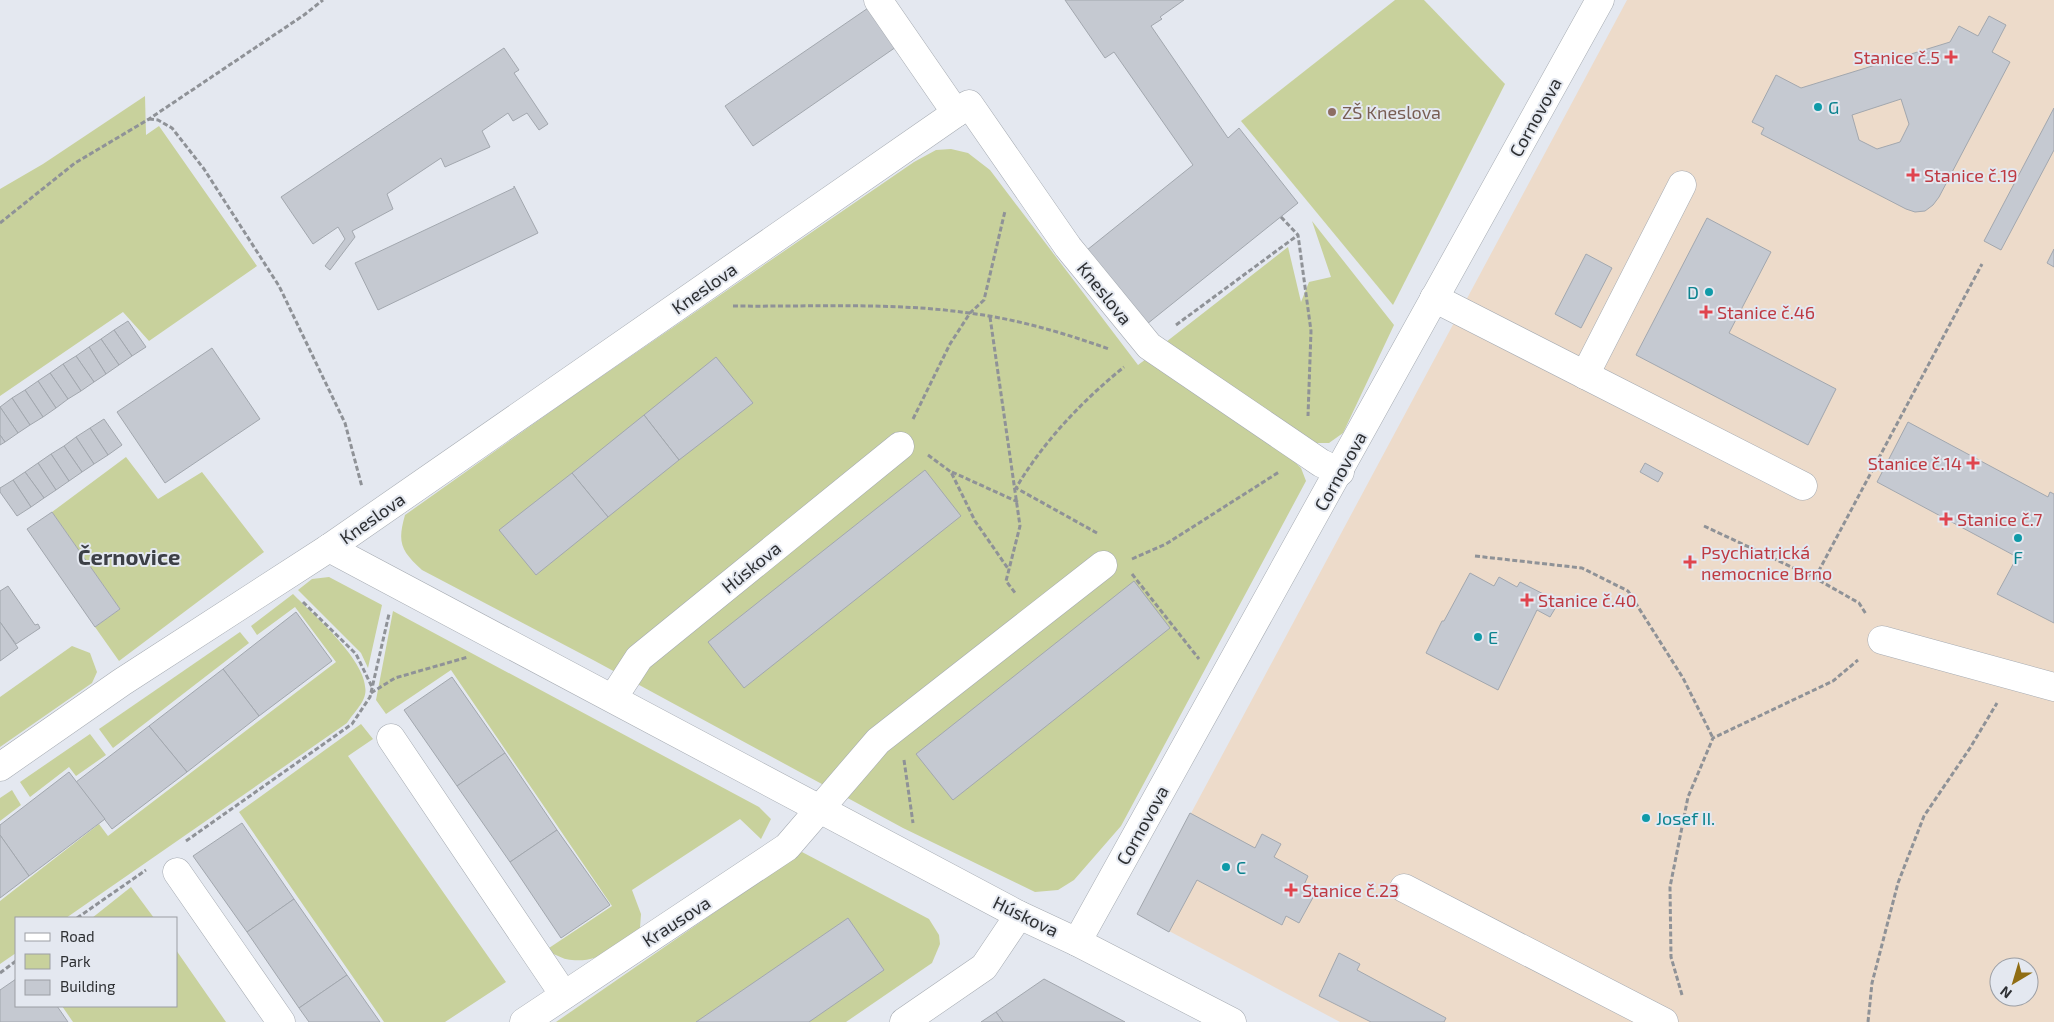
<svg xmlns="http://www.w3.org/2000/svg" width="2054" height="1022" font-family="'Exo 2',sans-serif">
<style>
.medical{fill:#eddbca;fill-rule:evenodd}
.green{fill:#c8d19c}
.building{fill:#c5c9d1;stroke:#a2a7ae;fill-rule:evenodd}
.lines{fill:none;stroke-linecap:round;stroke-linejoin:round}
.minor-casing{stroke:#a6abb2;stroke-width:29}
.path{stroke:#8f9297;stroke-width:3;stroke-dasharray:5 2.5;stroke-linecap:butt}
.minor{stroke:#fff;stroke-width:28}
.health-dot{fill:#e0444e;stroke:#e4e8f0;stroke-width:2}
.culture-dot{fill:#0f9aa8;stroke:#e4e8f0;stroke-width:2}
.education-dot{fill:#8d6e63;stroke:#e4e8f0;stroke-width:2}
.labels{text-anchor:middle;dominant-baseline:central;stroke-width:4;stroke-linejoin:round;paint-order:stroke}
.health-label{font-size:18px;fill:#be3a42;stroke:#e4e8f0;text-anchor:start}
.culture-label{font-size:18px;fill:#0d838f;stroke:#e4e8f0;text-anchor:start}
.education-label{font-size:18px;fill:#785e54;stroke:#e4e8f0;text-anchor:start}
.street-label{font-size:18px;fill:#2d2f32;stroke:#e4e8f0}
.district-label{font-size:22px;font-weight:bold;fill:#3c3f46;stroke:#e4e8f0}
</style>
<rect width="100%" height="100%" fill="#e4e8f0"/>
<path class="medical" d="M1627 0H2054V1022H1340L1137 914ZM1999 967H2029V997H1999Z"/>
<g class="green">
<path d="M1395 0H1424L1505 84 1393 305 1241 121Z"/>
<path d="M145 96 146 135 159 126 257 266 149 341 123 312 0 396V189L43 164Z"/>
<path d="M951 149 968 153 990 170 1138 365 1150 356 1276 444 1301 468 1306 481 1121 826 1074 880 1058 890 1035 892 903 828 595 661 422 570C401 551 397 543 405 515L570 398 914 162 936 150Z"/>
<path d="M1312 221 1394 325 1343 433 1329 443H1315L1166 342 1288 247 1301 302 1309 282 1331 277Z"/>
<path d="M126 457 158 499 202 472 264 552 119 661 95 627 120 609 52 512Z"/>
<path d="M329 577 382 605 368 668 361 653 298 590 312 579Z"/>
<path d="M293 594C312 614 376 667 364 698 361 706 352 715 347 723L66 918H16V953L0 964V901L99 824 108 836 336 662 295 607 257 635 251 626Z"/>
<path d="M393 611 759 807 771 819 761 839 740 819 632 890 641 914 640 928C623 946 598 963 572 960 565 960 559 956 553 954L549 948 612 906 451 670 386 714 376 700Z"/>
<path d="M240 632 249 643 113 748 99 729Z"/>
<path d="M72 646 90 653 97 672 92 683 0 747V697Z"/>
<path d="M361 724 373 739 348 756 506 982 445 1022H384L239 812Z"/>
<path d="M90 734 106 755 76 776 69 767 30 797 20 782Z"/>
<path d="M12 790 21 805 0 821V798Z"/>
<path d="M802 852 929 919 939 935 940 944 932 963 846 1022H556Z"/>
<path d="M131 887 154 918H92Z"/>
<path d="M176 950 226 1022H73L62 1006H176Z"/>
</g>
<g class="building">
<path d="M1065 0H1184L1160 17 1162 19 1151 26 1228 138 1239 128 1298 203 1147 324 1087 250 1193 165 1114 52 1105 58Z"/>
<path d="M874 4 896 47 753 146 725 106Z"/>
<path d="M1989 16 2006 25 1992 52 2010 62 1939 197 1933 205 1925 211 1915 212 1906 209 1761 134 1764 128 1752 122 1776 75 1801 88 1950 42 1959 26 1978 36ZM1901 99 1909 124 1900 142 1877 149 1859 140 1852 115Z"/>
<path d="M504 48 519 70 514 73 548 124 539 130 527 113 513 121 508 113 482 131 490 147 445 167 441 158 387 194 393 209 352 231 355 237 330 270 325 266 345 239 338 227 313 244 281 197Z"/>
<path d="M2054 108V150L2001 250 1984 241Z"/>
<path d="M514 186 538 233 378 310 355 263 514 188Z"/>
<path d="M1707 218 1771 252 1729 333 1836 389 1808 445 1636 355Z"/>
<path d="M2054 249V267L2047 263Z"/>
<path d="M1586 254 1612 268 1581 328 1555 314Z"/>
<path d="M128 321 146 347 132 356 114 330Z"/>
<path d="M114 330 132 356 119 365 101 339Z"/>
<path d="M101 339 119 365 106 374 89 347Z"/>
<path d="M89 347 106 374 94 382 76 356Z"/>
<path d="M212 348 260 419 165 483 117 412Z"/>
<path d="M76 356 94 382 81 391 63 364Z"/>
<path d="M716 357 753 403 679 460 644 415Z"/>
<path d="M63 364 81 391 68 399 50 373Z"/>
<path d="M50 373 68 399 56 408 38 381Z"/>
<path d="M38 381 56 408 43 417 25 390Z"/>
<path d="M25 390 43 417 30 425 12 398Z"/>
<path d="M12 398 30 425 18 433 0 407Z"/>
<path d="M0 407 18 433 5 442 0 435Z"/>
<path d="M644 415 679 460 608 517 572 473Z"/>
<path d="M104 419 122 445 108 455 90 428Z"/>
<path d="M1908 422 2048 497 2050 492 2054 494V623L1997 594 2017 557 1877 482Z"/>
<path d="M90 428 108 455 94 464 76 437Z"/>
<path d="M0 435 5 442 0 445Z"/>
<path d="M76 437 94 464 82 472 64 446Z"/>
<path d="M64 446 82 472 69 481 51 454Z"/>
<path d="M51 454 69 481 56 490 38 463Z"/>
<path d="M38 463 56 490 44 498 25 472Z"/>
<path d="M1645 463 1663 473 1658 482 1640 472Z"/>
<path d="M925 470 961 516 744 688 708 642Z"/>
<path d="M25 472 44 498 31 507 13 480Z"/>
<path d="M572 473 608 517 536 575 499 530Z"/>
<path d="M13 480 31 507 17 516 0 492V488Z"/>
<path d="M52 512 120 609 95 627 27 529Z"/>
<path d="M1470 573 1494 586 1499 577 1517 587 1520 582 1559 602 1550 617 1537 610 1498 690 1426 653 1442 621H1444Z"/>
<path d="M1134 581 1170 628 953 800 952 799 916 754Z"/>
<path d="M8 586 35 625 38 624 40 628 16 644 0 622V591Z"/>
<path d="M296 612 332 661 259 716 223 669Z"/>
<path d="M0 622 18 648 0 661Z"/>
<path d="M223 669 259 716 187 772 149 726Z"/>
<path d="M452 677 505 753 457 786 404 710Z"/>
<path d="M149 726 187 772 112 829 76 782Z"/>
<path d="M505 753 557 830 510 862 457 786Z"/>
<path d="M69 772 105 819 29 876 0 835V825Z"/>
<path d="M1190 813 1255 848 1262 834 1281 844 1274 857 1308 876 1304 885 1316 892 1299 923 1286 916 1282 925 1197 880 1169 932 1137 914Z"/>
<path d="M242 823 294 899 247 932 193 856Z"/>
<path d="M557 830 610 905 561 938 510 862Z"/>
<path d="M0 835 29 876 0 898Z"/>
<path d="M294 899 347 975 299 1008 247 932Z"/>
<path d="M848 918 884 970 809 1022H696Z"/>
<path d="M1339 953 1360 964 1357 970 1446 1018 1444 1022H1371L1319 996Z"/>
<path d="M347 975 380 1022H309L299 1008Z"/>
<path d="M16 979V1006H57L68 1022H0V990Z"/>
<path d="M1044 979 1125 1022H1003L996 1012Z"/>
<path d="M996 1012 1003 1022H981Z"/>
</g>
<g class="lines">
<defs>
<g id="minor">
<path d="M878 0 956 113"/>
<path d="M1434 298 1803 486"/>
<path d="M1585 375 1682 185"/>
<path d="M329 548 1019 915 1077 942 1232 1022"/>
<path d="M1882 640 2054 687"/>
<path d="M613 698 639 658 900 446"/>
<path d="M391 738 564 995"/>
<path d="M0 767 122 682 329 548 969 104 1068 247 1149 346 1321 463 1340 472"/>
<path d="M177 872 281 1022"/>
<path d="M1404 888 1664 1022"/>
<path d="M1077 942 1600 0"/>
<path d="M524 1022 787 847 878 741 1103 565"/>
<path d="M904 1022 984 967 1019 915"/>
</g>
</defs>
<use href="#minor" class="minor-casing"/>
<g class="path">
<path d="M149 119 158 120 172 128 204 169 279 286 345 423 362 487"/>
<path d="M1281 217 1298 235 1311 331 1308 416"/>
<path d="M0 223 75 163 149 119 304 15 323 0"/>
<path d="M733 306C811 307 892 302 969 313 1017 319 1064 333 1109 349"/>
<path d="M990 317 1020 526 1006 581 1016 594"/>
<path d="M1176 325 1298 235"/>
<path d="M913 419 950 344 970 313 984 300 1005 211"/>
<path d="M928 455 951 472 975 521 1009 570"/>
<path d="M952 472 1018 502"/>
<path d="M1704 526 1815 578 1859 603 1866 614"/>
<path d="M1097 533 1016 488C1043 442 1083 400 1124 367"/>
<path d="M1475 556 1582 568 1628 591 1683 678 1713 738"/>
<path d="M1132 559 1166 544 1279 472"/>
<path d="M1132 574 1199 659"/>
<path d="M1815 578 1982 264"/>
<path d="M303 602 356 654 372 687"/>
<path d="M371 693 395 678 468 657"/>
<path d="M904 760 913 823"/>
<path d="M186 841 352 724 370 697 389 614"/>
<path d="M77 918 146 870"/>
<path d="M0 973 16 961"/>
<path d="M1682 995 1671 957 1670 887 1688 797 1713 738 1833 681 1858 660"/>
<path d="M1868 1022 1872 983 1898 883 1924 816 1970 748 1997 703"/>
</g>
<use href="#minor" class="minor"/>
</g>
<g class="health-dot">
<path d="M1948.5 49.5h5v5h5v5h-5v5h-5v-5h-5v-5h5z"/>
<path d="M1910.5 167.5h5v5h5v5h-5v5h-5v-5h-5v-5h5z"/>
<path d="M1703.5 304.5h5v5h5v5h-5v5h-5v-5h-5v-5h5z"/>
<path d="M1970.5 455.5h5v5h5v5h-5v5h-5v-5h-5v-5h5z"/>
<path d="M1943.5 511.5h5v5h5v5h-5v5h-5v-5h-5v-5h5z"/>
<path d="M1687.5 554.5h5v5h5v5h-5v5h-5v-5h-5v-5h5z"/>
<path d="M1524.5 592.5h5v5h5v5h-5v5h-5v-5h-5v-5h5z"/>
<path d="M1288.5 882.5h5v5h5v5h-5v5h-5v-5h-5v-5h5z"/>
</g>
<g class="culture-dot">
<circle cx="1818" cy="107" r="5"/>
<circle cx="1709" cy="292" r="5"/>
<circle cx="2018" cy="538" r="5"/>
<circle cx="1478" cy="637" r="5"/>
<circle cx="1646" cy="818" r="5"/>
<circle cx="1226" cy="867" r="5"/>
</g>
<circle class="education-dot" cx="1332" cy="112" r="5"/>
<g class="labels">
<g class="health-label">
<text x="1940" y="57" text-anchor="end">Stanice č.5</text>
<text x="1924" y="175">Stanice č.19</text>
<text x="1717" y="312">Stanice č.46</text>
<text x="1962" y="463" text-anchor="end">Stanice č.14</text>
<text x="1957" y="519">Stanice č.7</text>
<text x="1701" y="552">Psychiatrická<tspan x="1701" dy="21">nemocnice Brno</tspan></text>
<text x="1538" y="600">Stanice č.40</text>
<text x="1302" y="890">Stanice č.23</text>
</g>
<g class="culture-label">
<text x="1828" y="107">G</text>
<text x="1699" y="292" text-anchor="end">D</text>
<text x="2018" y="557" text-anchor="middle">F</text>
<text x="1488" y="637">E</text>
<text x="1656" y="818">Josef II.</text>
<text x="1236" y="867">C</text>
</g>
<g class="education-label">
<text x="1342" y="112">ZŠ Kneslova</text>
</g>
<g class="street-label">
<text transform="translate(1535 117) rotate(-61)">Cornovova</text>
<text transform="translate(704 288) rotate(-35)">Kneslova</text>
<text transform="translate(1105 293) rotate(51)">Kneslova</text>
<text transform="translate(1340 471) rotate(-61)">Cornovova</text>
<text transform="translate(372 518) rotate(-35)">Kneslova</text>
<text transform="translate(751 567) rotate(-39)">Húskova</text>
<text transform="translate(1142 825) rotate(-61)">Cornovova</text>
<text transform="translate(1026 916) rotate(26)">Húskova</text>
<text transform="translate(676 921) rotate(-33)">Krausova</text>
</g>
<g class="district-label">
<text x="129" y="556">Černovice</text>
</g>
</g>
<rect x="15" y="917" width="162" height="90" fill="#e4e8f0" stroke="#9b9ea4"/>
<rect x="25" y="933" width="25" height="8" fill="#ffffff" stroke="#9b9ea4"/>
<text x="60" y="942" font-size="15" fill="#2d2f32">Road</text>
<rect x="25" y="954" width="25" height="15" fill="#c8d19c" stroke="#9b9ea4"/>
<text x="60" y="967" font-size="15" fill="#2d2f32">Park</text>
<rect x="25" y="980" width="25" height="15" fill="#c5c9d1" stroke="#9b9ea4"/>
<text x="60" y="992" font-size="15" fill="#2d2f32">Building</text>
<g transform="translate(2014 982) rotate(218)"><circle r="24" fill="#e4e8f0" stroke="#9b9ea4"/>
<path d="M0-4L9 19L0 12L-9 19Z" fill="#906d13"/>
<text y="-8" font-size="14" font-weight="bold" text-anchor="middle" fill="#2d2f32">N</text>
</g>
</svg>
